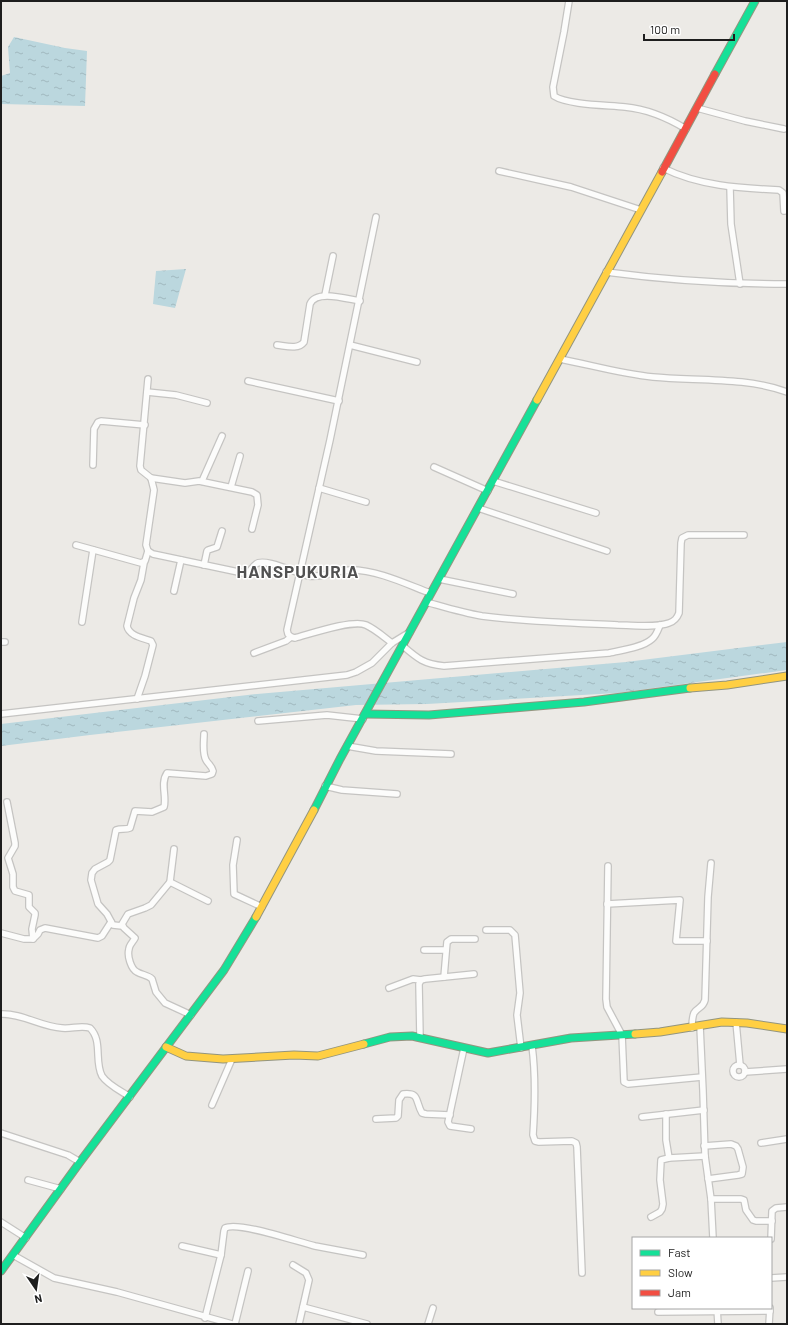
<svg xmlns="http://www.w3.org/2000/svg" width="788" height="1325" font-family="Barlow,sans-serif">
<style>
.water{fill:url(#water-ripples)}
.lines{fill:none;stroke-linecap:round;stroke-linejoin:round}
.street-casing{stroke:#c5c4c2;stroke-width:8}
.fast-casing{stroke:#93957f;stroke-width:9}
.slow-casing{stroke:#93957f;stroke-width:9}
.jam-casing{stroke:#93957f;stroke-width:9}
.street{stroke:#fcfcfb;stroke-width:5.5}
.fast{stroke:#16e098;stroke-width:7}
.slow{stroke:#ffcf43;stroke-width:7}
.jam{stroke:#f24e42;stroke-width:7}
.labels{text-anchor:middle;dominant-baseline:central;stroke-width:3;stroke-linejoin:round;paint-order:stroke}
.district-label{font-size:17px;font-weight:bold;letter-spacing:1px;fill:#515151;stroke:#fff}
</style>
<defs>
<pattern id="water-ripples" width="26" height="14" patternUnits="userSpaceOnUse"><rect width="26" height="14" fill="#bbd7de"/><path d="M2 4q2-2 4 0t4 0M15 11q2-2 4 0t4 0" fill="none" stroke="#a0b8be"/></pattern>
</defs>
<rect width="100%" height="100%" fill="#eceae6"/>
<g class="water">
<path d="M14 37 65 48 87 51 85 106 1 104V76L10 73 8 47Z"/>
<path d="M186 269 175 308 153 304 156 271Z"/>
<path d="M787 642V670L617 693 427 704 356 705 90 735 1 746V724L257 694 626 662Z"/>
</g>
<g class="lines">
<defs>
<g id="street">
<path d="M569 1 564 32 553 87 554 96C568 105 607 105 625 107 646 109 668 118 686 129"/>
<path d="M697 108 745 121 784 129"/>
<path d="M663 168C699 186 739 188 779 190L783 193 784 211"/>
<path d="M499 171 571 187 641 210"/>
<path d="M730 187 731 224 740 284"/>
<path d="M376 217 330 440 287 630 288 634 291 637 295 638C310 634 353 619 366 625 375 629 384 637 392 643"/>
<path d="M606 272C666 280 727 284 787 284"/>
<path d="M325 295 333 256"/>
<path d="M277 345C286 346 298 350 304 342L310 304C316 289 347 299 360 301"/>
<path d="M350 345 417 362"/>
<path d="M560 359C591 365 622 374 653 377 696 381 747 377 787 392"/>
<path d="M148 379 140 466 141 470 151 478 154 490 146 545 148 551 153 554 243 573H248C251 570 253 566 256 564 264 557 298 574 309 576 323 578 337 570 351 570 378 570 406 584 430 593"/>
<path d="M248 381 339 401"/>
<path d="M147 392 176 395 207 403"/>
<path d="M93 465 94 429 98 422 101 421 145 425"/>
<path d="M434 467 488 491"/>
<path d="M151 478 185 483 199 481 252 492 257 495 258 505 252 529"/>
<path d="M202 481 222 436"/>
<path d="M493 481 596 513"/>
<path d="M231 487 240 456"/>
<path d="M319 488 366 502"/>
<path d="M478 508 607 551"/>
<path d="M76 545 141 563 145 561 148 551"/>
<path d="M204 565 207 551 208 550 217 547 222 531"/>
<path d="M439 579 513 594"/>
<path d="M174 591 181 560"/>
<path d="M426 602C444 607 463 613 482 616 527 622 572 623 618 625 633 625 656 628 669 623 675 621 677 618 679 613L681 543 682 538 688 535H744"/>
<path d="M82 622 93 550"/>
<path d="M1 642H5"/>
<path d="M403 646C418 659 424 664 444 666L609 653C621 650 642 648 652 639 656 636 658 630 660 625"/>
<path d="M254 653 286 641 291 637"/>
<path d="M137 699 145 676 153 645 151 641C143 638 129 636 127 626L134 598 141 580 144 563"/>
<path d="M1 714 347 675 356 672 372 663 392 643 410 632"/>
<path d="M258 721 327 715 363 719"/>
<path d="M347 746 376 751 451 754"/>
<path d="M325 786 342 790 397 794"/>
<path d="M7 802 15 843V846L8 858 13 874V887L15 891 29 895V907L35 913V915L32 929 33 939"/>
<path d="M237 840 233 865 234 894 262 907"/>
<path d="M174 849 170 882 151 905 145 908 128 914 122 924 124 928 135 938C133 942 129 945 129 949 127 956 131 969 137 972 142 975 148 975 152 979L156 992 165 1003 191 1015"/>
<path d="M608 866 606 999 607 1007 622 1035 624 1082 628 1084 702 1077"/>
<path d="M170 882 208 901"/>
<path d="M607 904 680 900 676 941H707"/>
<path d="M122 926 113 925 107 914 98 904 91 880 92 873 95 869 108 862 110 860 116 830C121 828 126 830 130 828L135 811 152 812 164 807C167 797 160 783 167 773L206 776 212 774 213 771C212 766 208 764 206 760 202 753 204 741 204 734"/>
<path d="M486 930H510L515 935 520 993 517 1015 521 1048"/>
<path d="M1 933 24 939H33L38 934 40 930 45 928 98 938 102 936 111 922"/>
<path d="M424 950H446"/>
<path d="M444 977 447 942 451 939H475"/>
<path d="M389 988 413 979 421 980"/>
<path d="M1 1014C22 1013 41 1027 62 1028 72 1029 81 1025 90 1028 103 1041 94 1061 102 1076 108 1085 121 1091 130 1097"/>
<path d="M736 1022 740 1065"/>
<path d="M700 1026 703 1091 705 1156 711 1199 713 1238"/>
<path d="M692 1028C692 1023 692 1018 694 1013 698 1007 703 1008 705 1000L708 897 711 863"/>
<path d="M420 1037 419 984 421 980 425 979 474 974"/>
<path d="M532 1046C536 1076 535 1105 533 1135L535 1141 539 1142 572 1141 576 1143 577 1147 582 1273"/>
<path d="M464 1048 448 1122 450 1126 471 1129"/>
<circle cx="739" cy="1071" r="6"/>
<path d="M745 1072 787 1069"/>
<path d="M212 1105 232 1059"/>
<path d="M666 1114V1140L669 1158"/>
<path d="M642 1117 704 1110"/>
<path d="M376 1119 396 1118 398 1116 399 1100 403 1094C420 1092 415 1101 422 1113L426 1114 450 1115"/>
<path d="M1 1133 68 1155 80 1162"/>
<path d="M761 1143 787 1139"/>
<path d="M704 1146 731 1144 736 1146 738 1149 743 1167 742 1174 738 1175 708 1179"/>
<path d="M28 1180 61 1189"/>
<path d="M711 1199H741L744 1200 746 1210 753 1220 756 1221H772"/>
<path d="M651 1217 660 1212 662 1209 663 1204 660 1180 661 1160 669 1158 705 1156"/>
<path d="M1 1222 26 1238"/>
<path d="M771 1239 772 1211 776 1208 787 1207"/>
<path d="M182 1246 221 1255"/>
<path d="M13 1255 54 1278 117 1292 232 1324"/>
<path d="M293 1265 306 1273 309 1280 299 1324"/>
<path d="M771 1278 787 1277"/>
<path d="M303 1307 367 1324"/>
<path d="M717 1308 718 1324"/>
<path d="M658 1312 770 1311"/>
<path d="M205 1318 221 1255 224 1231 225 1228C238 1221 298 1242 315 1246 331 1249 347 1252 363 1255"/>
<path d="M235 1324 248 1271"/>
<path d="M428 1324 433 1308"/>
<path d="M769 1324 770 1308"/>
</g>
<g id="fast">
<path d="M715 74 755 1"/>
<path d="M365 714 429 715 584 702 690 688"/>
<path d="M314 810 340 759 537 400"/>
<path d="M364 1044 390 1037 412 1036 488 1053 571 1038 635 1034"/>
<path d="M1 1271 80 1162 224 970 256 917"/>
</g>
<g id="slow">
<path d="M537 400 662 172"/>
<path d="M690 688 727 685 787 676"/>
<path d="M256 917 314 810"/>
<path d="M635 1034 660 1032 722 1022 747 1023 787 1029"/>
<path d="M166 1047 186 1056 223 1059 294 1055 318 1056 364 1044"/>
</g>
<path id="jam" d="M662 172 715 74"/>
</defs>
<use href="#street" class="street-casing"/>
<use href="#fast" class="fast-casing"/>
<use href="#slow" class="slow-casing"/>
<use href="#jam" class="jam-casing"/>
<use href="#street" class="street"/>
<use href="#fast" class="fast"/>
<use href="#slow" class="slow"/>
<use href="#jam" class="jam"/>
</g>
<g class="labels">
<g class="district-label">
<text x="298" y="571">HANSPUKURIA</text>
</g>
</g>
<rect width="788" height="1325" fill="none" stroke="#1e1e1e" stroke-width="4"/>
<rect x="632" y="1237" width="140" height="72" fill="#ffffff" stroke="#a5a5a5"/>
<rect x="640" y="1250" width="20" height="6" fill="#16e098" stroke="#a5a5a5"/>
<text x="668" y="1257" font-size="12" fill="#1e1e1e">Fast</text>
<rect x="640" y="1270" width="20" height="6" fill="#ffcf43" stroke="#a5a5a5"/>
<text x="668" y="1277" font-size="12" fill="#1e1e1e">Slow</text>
<rect x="640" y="1290" width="20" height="6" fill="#f24e42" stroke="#a5a5a5"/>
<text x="668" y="1297" font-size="12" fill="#1e1e1e">Jam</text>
<g transform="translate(36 1289) rotate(167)" stroke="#ffffff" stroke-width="3" paint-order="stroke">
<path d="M0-3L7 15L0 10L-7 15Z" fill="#1e1e1e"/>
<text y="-6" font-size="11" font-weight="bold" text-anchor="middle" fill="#1e1e1e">N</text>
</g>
<path d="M644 34v6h90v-6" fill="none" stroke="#1e1e1e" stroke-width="2"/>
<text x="650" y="34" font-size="12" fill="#1e1e1e" stroke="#ffffff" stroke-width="3" paint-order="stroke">100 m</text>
</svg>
